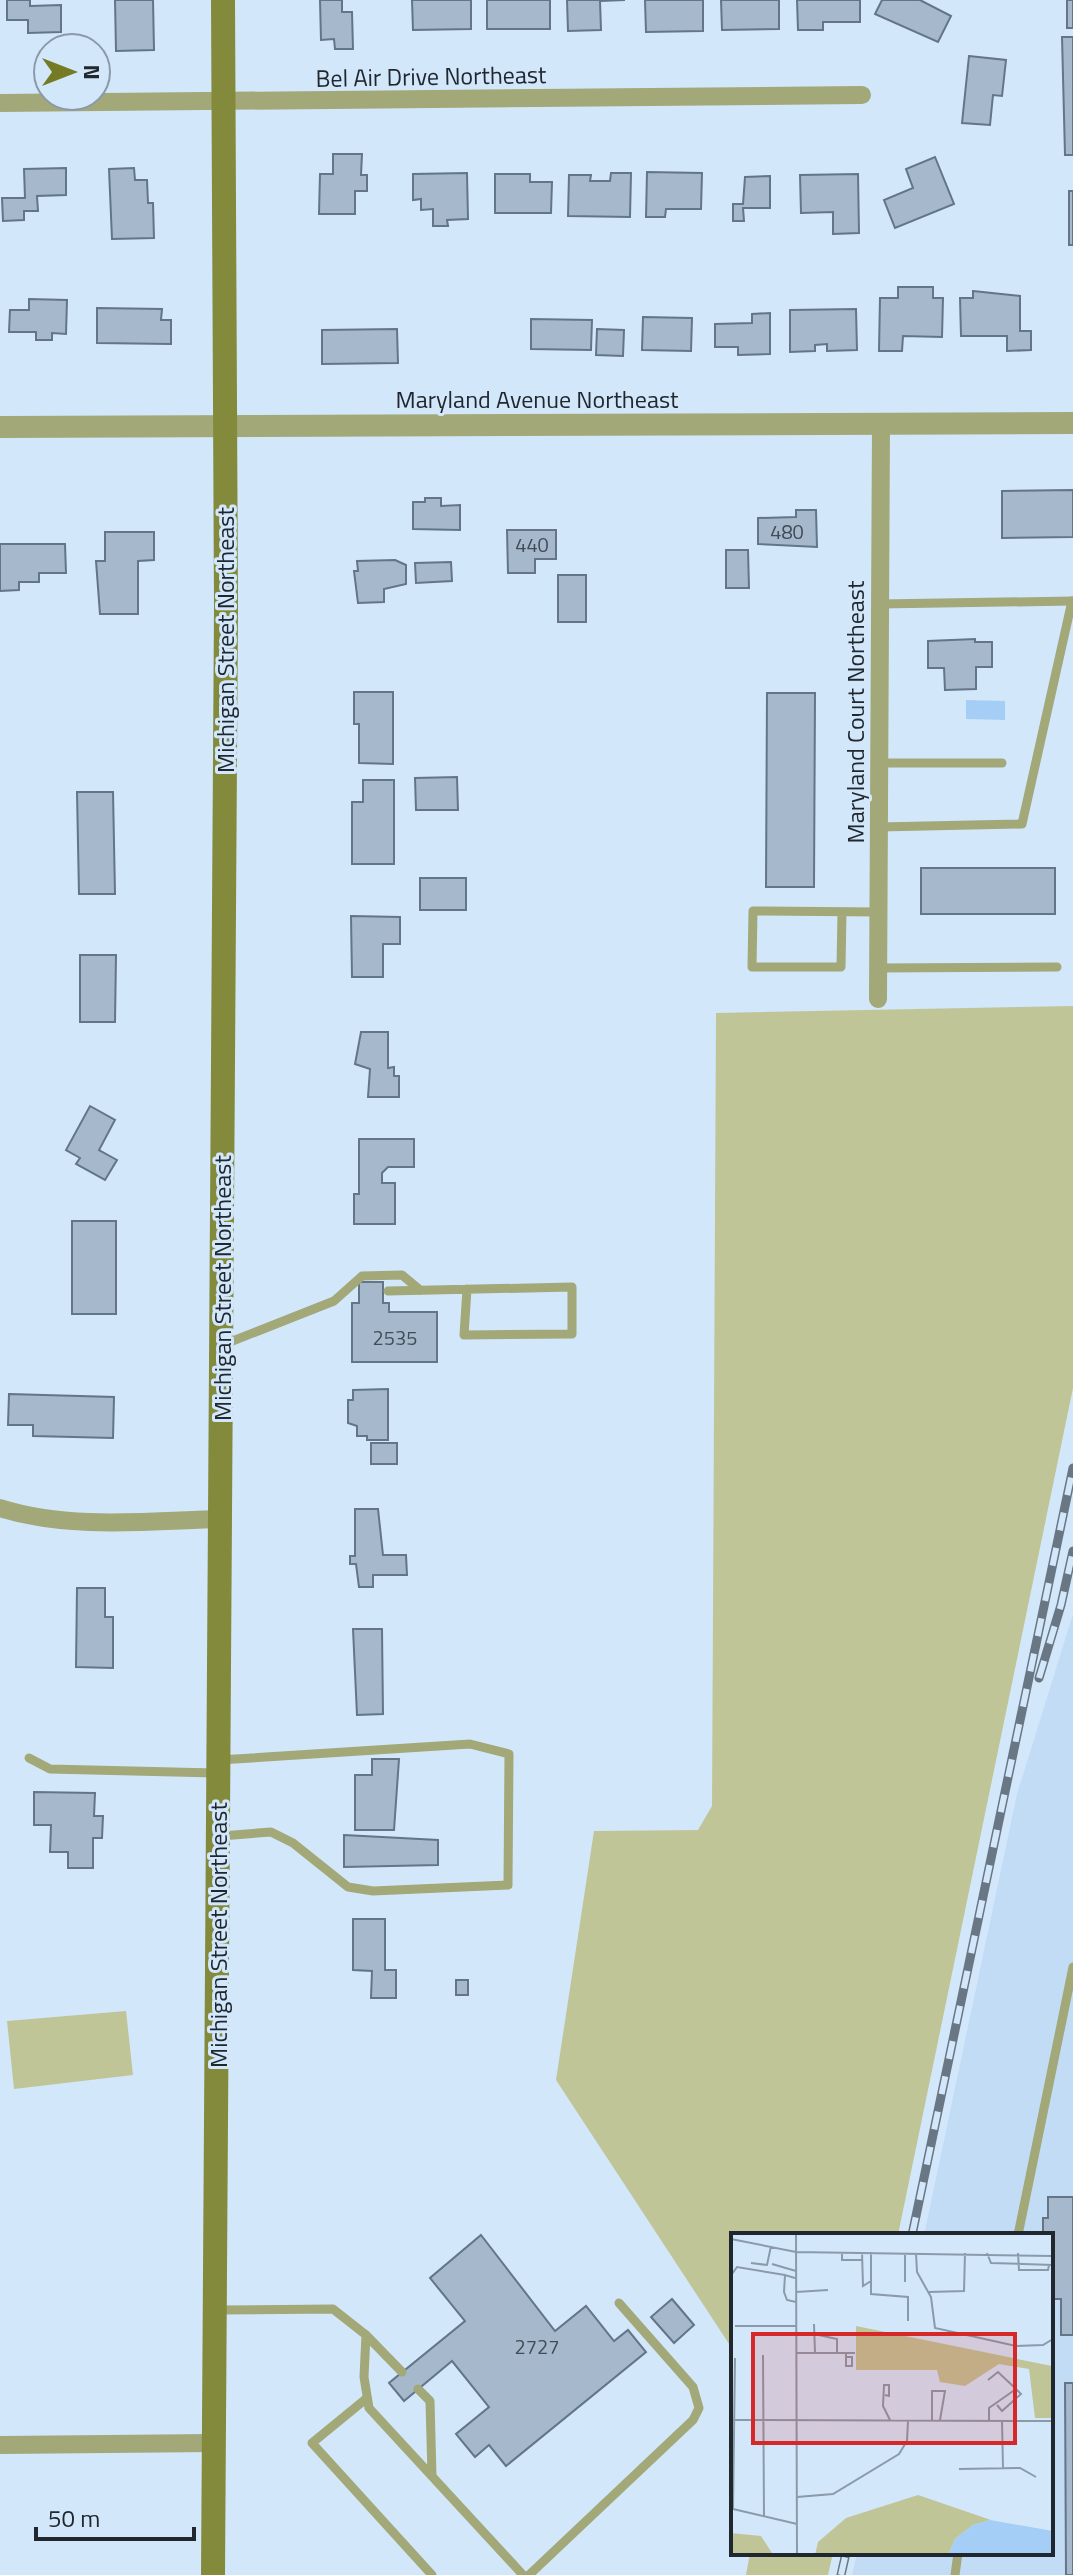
<svg xmlns="http://www.w3.org/2000/svg" width="1073" height="2575" font-family="'Titillium Web',sans-serif">
<style>
.built{fill:#c3dcf6}
.green{fill:#c0c598}
.water{fill:#a5cef6}
.building{fill:#a6b9cc;stroke:#637587;stroke-width:2}
.lines{fill:none;stroke-linecap:round;stroke-linejoin:round}
.service{stroke:#a2a877;stroke-width:9}
.minor{stroke:#a2a877;stroke-width:18}
.tertiary{stroke:#a2a877;stroke-width:22}
.secondary{stroke:#838a3c;stroke-width:24}
.rail-casing{stroke:#697683;stroke-width:9}
.rail{stroke:#d3e7fb;stroke-width:6;stroke-dasharray:18;stroke-linecap:butt}
.labels{text-anchor:middle;dominant-baseline:central;stroke-width:6;stroke-linejoin:round;paint-order:stroke}
.number-label{font-size:20px;fill:#424c56}
.street-label{font-size:24px;fill:#20272f;stroke:#d3e7fb}
.inset-road{fill:none;stroke:#8b9aa9;stroke-width:2}
.view{fill:#d62828;fill-opacity:0.15;stroke:#d62828;stroke-width:4}
.inset-edge{fill:none;stroke:#20272f;stroke-width:4}
</style>
<rect width="100%" height="100%" fill="#d3e7fb"/>
<path class="built" d="M1073 1614V2575H852L857 2553H1051V2235H924L1017 1794Z"/>
<g class="green">
<path d="M1073 1006V1388L898 2235H733V2350L556 2080 594 1831 698 1830 712 1806 716 1013Z"/>
<path d="M126 2011 133 2075 14 2089 7 2021Z"/>
<path d="M750 2553H833L828 2575H746Z"/>
</g>
<path class="water" d="M966 700 1005 701V720L966 719Z"/>
<g class="building">
<path d="M7 0H30V6L61 5V32L28 33V20H7Z"/>
<path d="M115 0H153L154 50 116 51Z"/>
<path d="M320 0H342V12H352L353 49H335L334 39 321 40Z"/>
<path d="M412 0H471V29L413 30Z"/>
<rect x="487" y="0" width="63" height="29"/>
<path d="M567 0H625L600 1 601 30 568 31Z"/>
<path d="M645 0H703V31L646 32Z"/>
<path d="M721 0H779V29L722 30Z"/>
<path d="M797 0H860V22H823V30H798Z"/>
<path d="M882 0H920L951 16 938 42 875 14Z"/>
<rect x="1067" y="0" width="6" height="28"/>
<path d="M1062 37H1073V155H1065Z"/>
<path d="M969 56 1006 60 1002 96 993 95 990 125 962 123Z"/>
<path d="M333 154H362L361 175H367V191H355V214H319L320 174H333Z"/>
<path d="M935 157 954 204 895 228 884 200 913 188 906 169Z"/>
<path d="M66 168V195L37 196 38 211H24V220L3 221 2 198H25L24 169Z"/>
<path d="M134 168 135 180H147L148 203H153L154 238 112 239 109 169Z"/>
<path d="M647 172 702 173 701 209H666L665 217H646Z"/>
<path d="M467 173 468 219 447 220 448 226H433V209L421 210V199L413 200V174Z"/>
<path d="M611 173H631L630 217 568 216 569 175H591L590 181H610Z"/>
<path d="M495 174H530V182H552L551 213H495Z"/>
<path d="M858 174 859 233 833 234V212L801 213 800 175Z"/>
<path d="M770 176V208H743L744 221H733V204H743L745 177Z"/>
<rect x="1069" y="191" width="4" height="54"/>
<path d="M898 287H933V298H943L942 337 903 336 902 351H879L880 298H898Z"/>
<path d="M973 291 1020 296V331H1031V350L1007 351V336H961L960 298H973Z"/>
<path d="M29 299 67 300 66 334 52 333V340H36V332H9L10 310H29Z"/>
<path d="M97 308 162 309 161 320H171V344L97 343Z"/>
<path d="M856 309 857 350 827 351V344L815 345V351L790 352V310Z"/>
<path d="M770 313V354L738 355V347H715V324L752 323V314Z"/>
<path d="M643 317 692 318 691 351 642 350Z"/>
<path d="M531 319 592 320 591 350 531 349Z"/>
<path d="M397 329 398 363 322 364V330Z"/>
<path d="M597 329 624 330 623 356 596 355Z"/>
<path d="M1073 490V537L1002 538V491Z"/>
<path d="M425 498H441V506L460 505V530L413 529V502H425Z"/>
<path d="M796 510H816L817 547 758 544V518L796 517Z"/>
<path d="M507 530H556V559H535V573H508Z"/>
<path d="M105 532H154V560L138 561V614H100L96 561H105Z"/>
<path d="M0 544H65L66 573H39V582H19V590L0 591Z"/>
<path d="M726 550H748L749 588H726Z"/>
<path d="M395 560 406 565V584L384 589V602L358 603 354 571H358L357 561Z"/>
<path d="M451 562 452 581 416 583 415 563Z"/>
<rect x="558" y="575" width="28" height="47"/>
<path d="M975 639V642H992V667H976V689L945 690 944 668H928V641Z"/>
<path d="M354 692H393V764L359 763V724H354Z"/>
<path d="M767 693H815L814 887H766Z"/>
<path d="M457 777 458 810H416L415 778Z"/>
<path d="M363 780H394V864H352V802H363Z"/>
<path d="M77 792H113L115 894H79Z"/>
<rect x="921" y="868" width="134" height="46"/>
<rect x="420" y="878" width="46" height="32"/>
<path d="M351 916 400 917V944H383V977H352Z"/>
<path d="M80 955H116L115 1022H80Z"/>
<path d="M361 1032H388V1068L394 1067V1076H399V1097H368L370 1069 355 1064Z"/>
<path d="M90 1106 115 1120 99 1150 117 1160 105 1180 76 1164 80 1158 66 1150Z"/>
<path d="M359 1139H414V1167H388L382 1173V1183H395V1224H354V1194H359Z"/>
<rect x="72" y="1221" width="44" height="93"/>
<path d="M359 1282H383V1303H389V1312H437V1362H352V1303H359Z"/>
<path d="M388 1389V1440H367V1436H357V1426L348 1423V1400H353V1390Z"/>
<path d="M9 1394 114 1397 113 1438 33 1436V1425H8Z"/>
<rect x="371" y="1443" width="26" height="21"/>
<path d="M355 1509H378L383 1555H406L407 1575H373V1587H359L356 1564H350V1556H355Z"/>
<path d="M77 1588H105V1617H113V1668L76 1667Z"/>
<path d="M353 1629H382L383 1714 357 1715Z"/>
<path d="M372 1759H399L394 1830H355V1775H372Z"/>
<path d="M34 1792 95 1793 94 1816H103L102 1838H93V1868H68V1852H50L51 1825H34Z"/>
<path d="M344 1835 438 1840V1865L344 1867Z"/>
<path d="M353 1919H385V1970H396V1998H371L372 1971 353 1970Z"/>
<rect x="456" y="1980" width="12" height="15"/>
<path d="M1048 2197H1073V2335H1061V2299H1051L1052 2232H1043V2218H1048Z"/>
<path d="M481 2235 555 2331 586 2306 614 2341 628 2330 646 2352 506 2466 489 2445 475 2457 456 2434 489 2407 452 2361 404 2401 389 2383 465 2321 430 2278Z"/>
<path d="M672 2299 694 2325 674 2343 651 2317Z"/>
<path d="M1065 2383H1073V2575H1066Z"/>
</g>
<g class="lines">
<g class="service">
<path d="M880 604 1073 601"/>
<path d="M879 763H1002"/>
<path d="M879 827 1022 824 1072 601"/>
<path d="M842 912 841 967H752L753 911 878 912"/>
<path d="M878 968 1057 967"/>
<path d="M388 1291 572 1287V1334L464 1335 467 1289"/>
<path d="M225 1344 334 1301 362 1276 402 1275 420 1290"/>
<path d="M29 1758 50 1769 215 1773"/>
<path d="M219 1760 470 1744 509 1754 508 1885 373 1891 348 1887 293 1843 271 1832 221 1836"/>
<path d="M1018 2235 1073 1967"/>
<path d="M215 2310 333 2309 366 2335 364 2377 369 2408 523 2575"/>
<path d="M366 2335 402 2372"/>
<path d="M418 2389 430 2401 432 2476"/>
<path d="M367 2398 312 2443 432 2575"/>
<path d="M529 2575 693 2420 699 2408 693 2387 619 2303"/>
<path d="M955 2575 958 2553"/>
</g>
<g class="minor">
<path d="M0 103 862 95"/>
<path d="M878 999 881 425"/>
<path d="M0 1508C70 1530 148 1521 220 1519"/>
<path d="M0 2445 214 2443"/>
</g>
<path class="tertiary" d="M0 427 1073 423"/>
<path class="secondary" d="M213 2575 226 607 223 0"/>
<defs>
<g id="rail">
<path d="M1039 1678 1061 1605 1073 1551"/>
<path d="M912 2235 1073 1468"/>
<path d="M841 2575 846 2553"/>
</g>
</defs>
<use href="#rail" class="rail-casing"/>
<use href="#rail" class="rail"/>
</g>
<g class="labels">
<g class="number-label">
<text x="787" y="531">480</text>
<text x="532" y="544">440</text>
<text x="395" y="1337">2535</text>
<text x="537" y="2346">2727</text>
</g>
<g class="street-label">
<text transform="translate(431 76) rotate(-1)">Bel Air Drive Northeast</text>
<text x="537" y="399">Maryland Avenue Northeast</text>
<text transform="translate(225 640) rotate(-90)">Michigan Street Northeast</text>
<text transform="translate(855 712) rotate(-90)">Maryland Court Northeast</text>
<text transform="translate(222 1288) rotate(-90)">Michigan Street Northeast</text>
<text transform="translate(218 1935) rotate(-90)">Michigan Street Northeast</text>
</g>
</g>
<g transform="translate(731 2233)">
<rect width="322" height="322" fill="#d3e7fb"/>
<path d="M125 93 321 133V185H304L298 136 268 131 234 153 209 149 206 137H125ZM187 262 260 287 242 292 224 306 217 322H84L87 309 115 285ZM0 300 30 303 41 320 0 322Z" fill="#c0c598"/>
<path d="M259 287 322 298V322H217L224 306 242 292Z" fill="#a5cef6"/>
<path class="inset-road" d="M65 0 66 322M0 6 65 19 322 23M111 19V27H131M131 19 132 53 140 48M140 19V61L177 64V88M174 20V49M185 20 186 39 200 64 204 95 285 113 312 112 322 106M256 20 260 30 322 32M287 20 288 37H317L318 32M20 30 36 32 40 13M41 31 65 38M1 41 6 34 54 42M64 45 54 42 53 59 56 67 65 69M65 59 97 57M198 59 233 58 234 20M83 91 84 120M4 93H65M83 101 106 106V120M66 120H124M115 120V133H121V124H115M32 122 33 284M257 147 267 139 285 156 258 175V188M154 162 158 163V152H153L152 173 159 187M266 172 271 178 290 161 285 156M0 187 322 188M201 188V158H214L209 187M271 188 272 235M228 236 289 235 305 244M66 264 102 261 168 221 176 208 177 188M2 276 4 125M2 276 66 291"/>
<path class="view" d="M22 101H284V210H22Z"/>
<rect width="322" height="322" class="inset-edge"/>
</g>
<g transform="translate(72 72) rotate(90)"><circle r="38" fill="#d3e7fb" stroke="#8b9aa9" stroke-width="2"/>
<path d="M0-6L14 30L0 20L-14 30Z" fill="#757b25"/>
<text y="-12" font-size="22" font-weight="bold" text-anchor="middle" fill="#20272f">N</text>
</g>
<path d="M36 2527v12h158v-12" fill="none" stroke="#20272f" stroke-width="4"/>
<text x="48" y="2527" font-size="24" fill="#20272f" stroke="#d3e7fb" stroke-width="6" paint-order="stroke">50 m</text>
</svg>
